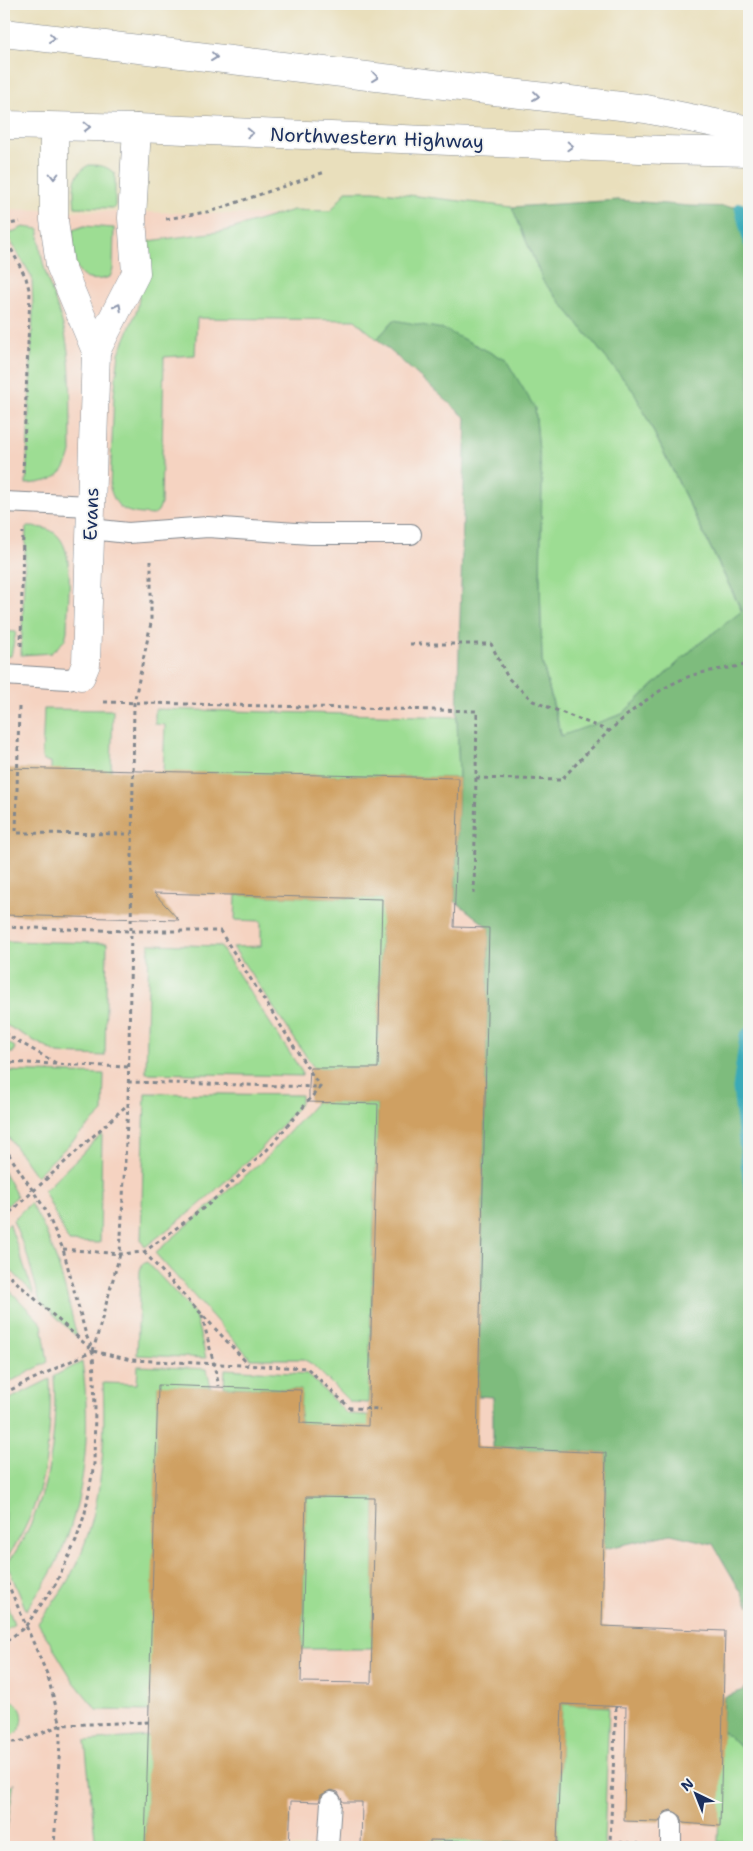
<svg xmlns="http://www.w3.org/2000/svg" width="753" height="1851" font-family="'Shantell Sans',sans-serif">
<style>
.built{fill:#f5d3c1}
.green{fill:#9ddd93;stroke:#5c8678}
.forest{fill:#7ebc7d;stroke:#4c766e}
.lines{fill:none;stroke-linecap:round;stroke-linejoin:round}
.stream{stroke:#3aaab7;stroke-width:11}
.building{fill:#cfa062;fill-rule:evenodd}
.lane-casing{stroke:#82878d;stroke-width:22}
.street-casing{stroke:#82878d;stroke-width:29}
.secondary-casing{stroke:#82878d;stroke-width:29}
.highway-casing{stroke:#82878d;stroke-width:29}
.path{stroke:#82878d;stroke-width:3;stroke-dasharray:4 4;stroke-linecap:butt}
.lane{stroke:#fff;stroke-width:20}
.street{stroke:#fff;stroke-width:28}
.secondary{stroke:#fff;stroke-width:28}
.highway{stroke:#fff;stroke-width:28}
.oneway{stroke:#8d97ae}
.labels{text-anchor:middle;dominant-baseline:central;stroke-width:4;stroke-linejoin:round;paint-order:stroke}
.street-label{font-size:19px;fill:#1b2f5e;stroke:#f6f6f2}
</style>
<rect width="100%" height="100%" fill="#f6f6f2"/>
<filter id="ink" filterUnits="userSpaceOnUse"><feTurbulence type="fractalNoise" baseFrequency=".02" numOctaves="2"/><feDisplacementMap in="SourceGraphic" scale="10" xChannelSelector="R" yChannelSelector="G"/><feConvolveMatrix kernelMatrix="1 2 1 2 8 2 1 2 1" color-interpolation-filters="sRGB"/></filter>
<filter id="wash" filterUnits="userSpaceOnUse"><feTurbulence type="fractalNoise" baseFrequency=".0096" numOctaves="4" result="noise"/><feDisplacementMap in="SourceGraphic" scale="20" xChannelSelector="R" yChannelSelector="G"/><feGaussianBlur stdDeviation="1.12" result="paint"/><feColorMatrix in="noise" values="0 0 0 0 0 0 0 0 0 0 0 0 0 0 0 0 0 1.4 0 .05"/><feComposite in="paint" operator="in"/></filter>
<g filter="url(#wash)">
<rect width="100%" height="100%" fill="#e9dfbc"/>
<path class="built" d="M4 209 749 225V1847H4Z"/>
<g class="green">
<path d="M89 165C101 165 107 166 115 174V208L75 207C73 190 72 173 89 165Z"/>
<path d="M346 191H374L512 207 543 281 634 392 742 612 696 646 622 714 562 737 542 661 540 580 542 483 535 408 394 320 377 339 355 320 197 318 195 355 164 357 161 504 158 511 153 515C129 513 117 513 110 488L114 395 119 353 137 310 149 241 225 231 293 210 331 211Z"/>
<path d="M84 226 114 228 113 269 110 277C70 289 75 258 73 230Z"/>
<path d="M23 227 39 229C39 269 56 296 65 333 73 371 70 413 71 452 65 478 51 482 26 484L33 310 32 277 7 235Z"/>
<path d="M26 527C37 527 50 527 58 536 76 555 67 607 67 631L65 640 51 653 21 655Z"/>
<path d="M4 631 16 632 11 656H4Z"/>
<path d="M44 709 113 710 111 771 51 770V762L44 761 42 758Z"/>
<path d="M155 709 457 717 459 778 163 772 165 725 155 724Z"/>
<path d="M236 895 420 900 381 925 378 1068H314L233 947 261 946V921L235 920Z"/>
<path d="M4 941 107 943 105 1056 58 1054 4 1024Z"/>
<path d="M149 944 220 946 302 1072V1076L146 1073Z"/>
<path d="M4 1040 15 1047 13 1053H4Z"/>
<path d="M4 1071 104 1074 103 1112 36 1176 4 1131Z"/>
<path d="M145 1093 301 1095V1103L261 1149 198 1206 145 1247 141 1241Z"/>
<path d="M316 1102 378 1104 368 1403 350 1402 312 1364 303 1359H251L155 1253 267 1157Z"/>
<path d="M102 1134 100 1243 69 1242 44 1191Z"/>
<path d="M4 1172 17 1196 7 1206 4 1200Z"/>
<path d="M30 1203C56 1243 66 1292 77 1337L40 1301 28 1258 13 1220Z"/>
<path d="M9 1223 34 1294 4 1263V1229Z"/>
<path d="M147 1262 195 1314 206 1358 137 1355 140 1271 142 1264Z"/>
<path d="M4 1284 42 1324 48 1362 4 1385Z"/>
<path d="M82 1362C92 1428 86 1504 55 1565 47 1581 37 1595 26 1610L7 1564C48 1509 58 1442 54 1376Z"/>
<path d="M138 1366 207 1369 211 1387 158 1386 150 1711 97 1710 74 1682 38 1623C50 1607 62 1592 71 1575 102 1516 106 1448 103 1383L137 1384Z"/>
<path d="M225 1369 308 1374 347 1414 381 1416 380 1427 300 1423 301 1390 224 1387Z"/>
<path d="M50 1379C52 1442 45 1508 5 1560L4 1402Z"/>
<path d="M306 1497 375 1498 372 1649H302Z"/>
<path d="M4 1597 14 1624 4 1632Z"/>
<path d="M4 1699C29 1701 29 1735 4 1738Z"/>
<path d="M562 1704 609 1707 604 1842 606 1847H430V1840L557 1843Z"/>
<path d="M722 1731 749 1753V1842H718Z"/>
<path d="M149 1736 145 1847H96L85 1741Z"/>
<path d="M14 1782 4 1847V1788L12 1786Z"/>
</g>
<g class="forest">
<path d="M618 200 690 206 749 207V1606L713 1544 671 1534 604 1549 606 1453 493 1448V1397L478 1396 489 928 455 901 459 778 457 717 466 418 377 339 394 320 443 329 506 360 535 408 542 483 540 580 542 661 561 736 622 714 696 646 742 611 634 392 543 281 512 207Z"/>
<path d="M749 1681V1753L722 1731 724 1697 744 1690Z"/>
</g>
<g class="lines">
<g class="stream">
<path d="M740 208 749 243"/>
<path d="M749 1032 745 1036 738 1088 749 1188"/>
</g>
</g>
<g id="blocks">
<path class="building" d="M4 768 459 778 454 927 489 928 477 1447 606 1453 602 1626 725 1631 720 1826 683 1823 681 1816 671 1810 665 1812 659 1822 624 1821 626 1707 562 1704 557 1843 430 1840V1847H361L362 1802H343L338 1792 331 1790 321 1795 319 1802 291 1801 289 1847H145L158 1385 301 1390 300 1423 368 1426 378 1104 309 1102V1087L310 1068H378L382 899 154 893 179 920 4 915ZM306 1497 375 1498 371 1683 301 1682Z"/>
</g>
</g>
<g filter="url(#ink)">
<use href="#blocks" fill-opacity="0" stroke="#82878d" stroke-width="1"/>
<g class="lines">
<defs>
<g id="lane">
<path d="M4 502 91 506"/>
<path d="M91 529 128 533 208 527 311 534H411"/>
<path d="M4 675 68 679 81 676"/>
<path d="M328 1847 331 1802"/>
<path d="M671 1847V1822"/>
</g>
<g id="street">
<path d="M54 127V220L60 265 96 351 86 664 81 676"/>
<path d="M96 351 136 273 132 218 137 128"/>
</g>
<path id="secondary" d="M4 125 137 128 664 150 749 152"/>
<path id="highway" d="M4 33 646 109 749 130"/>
</defs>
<use href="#lane" class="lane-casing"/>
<use href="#street" class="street-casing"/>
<use href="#secondary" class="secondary-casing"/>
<use href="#highway" class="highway-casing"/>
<g class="path">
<path d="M166 219 212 211 325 172"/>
<path d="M4 225 20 222"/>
<path d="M4 235 26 278 30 293 23 473"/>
<path d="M410 644H491L508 678 533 701 609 731"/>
<path d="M21 646 23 532"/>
<path d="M104 702 477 711 474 895"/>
<path d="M19 707 16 833 132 834"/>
<path d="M476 778 561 780C594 745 640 696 685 678 704 670 729 669 749 664"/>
<path d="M4 927 131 931 134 703 151 623V561"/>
<path d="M4 1033 56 1063"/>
<path d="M4 1062 128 1067"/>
<path d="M4 1147 45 1209 63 1249 86 1335 93 1351 95 1407 94 1464 85 1513 76 1541 55 1585 25 1627 4 1643"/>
<path d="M4 1218 127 1105"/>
<path d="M63 1249 120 1254 144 1252 209 1204 267 1150 320 1087 128 1082"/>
<path d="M144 1252 248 1364"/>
<path d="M4 1271 93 1351 131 1360 307 1368 350 1408 381 1409"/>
<path d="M202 1315 219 1386"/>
<path d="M93 1351 120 1254 128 1104 131 931H220L320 1087"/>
<path d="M4 1393 92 1351"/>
<path d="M4 1575 47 1674 61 1725 54 1847"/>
<path d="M616 1707 610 1842 641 1844"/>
<path d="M4 1743 22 1741 61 1725 150 1722"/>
</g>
<use href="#lane" class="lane"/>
<use href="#street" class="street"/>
<use href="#secondary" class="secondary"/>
<use href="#highway" class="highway"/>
</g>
<defs><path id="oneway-chevron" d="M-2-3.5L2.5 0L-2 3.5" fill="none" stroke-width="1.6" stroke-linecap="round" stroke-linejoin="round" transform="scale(1.25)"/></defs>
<g class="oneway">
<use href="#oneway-chevron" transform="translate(52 38) rotate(7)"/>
<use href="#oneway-chevron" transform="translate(214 57) rotate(7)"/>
<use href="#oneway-chevron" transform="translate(375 77) rotate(7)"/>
<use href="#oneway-chevron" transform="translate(536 96) rotate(7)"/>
<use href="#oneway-chevron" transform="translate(87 127) rotate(1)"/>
<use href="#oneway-chevron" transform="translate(250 133) rotate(2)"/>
<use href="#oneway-chevron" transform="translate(570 146) rotate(2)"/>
<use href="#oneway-chevron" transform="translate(54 176) rotate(90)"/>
<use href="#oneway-chevron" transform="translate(118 307) rotate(-63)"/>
</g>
</g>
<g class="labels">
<g class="street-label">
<text transform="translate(377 138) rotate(2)">Northwestern Highway</text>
<text transform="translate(91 514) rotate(-88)">Evans</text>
</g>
</g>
<rect width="753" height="1851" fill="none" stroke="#f6f6f2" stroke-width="20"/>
<g transform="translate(696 1794) rotate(317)" stroke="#f6f6f2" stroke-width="4" paint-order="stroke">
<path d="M0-4L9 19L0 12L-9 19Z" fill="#1b2f5e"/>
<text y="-8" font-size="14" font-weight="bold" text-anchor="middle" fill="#1b2f5e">N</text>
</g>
</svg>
